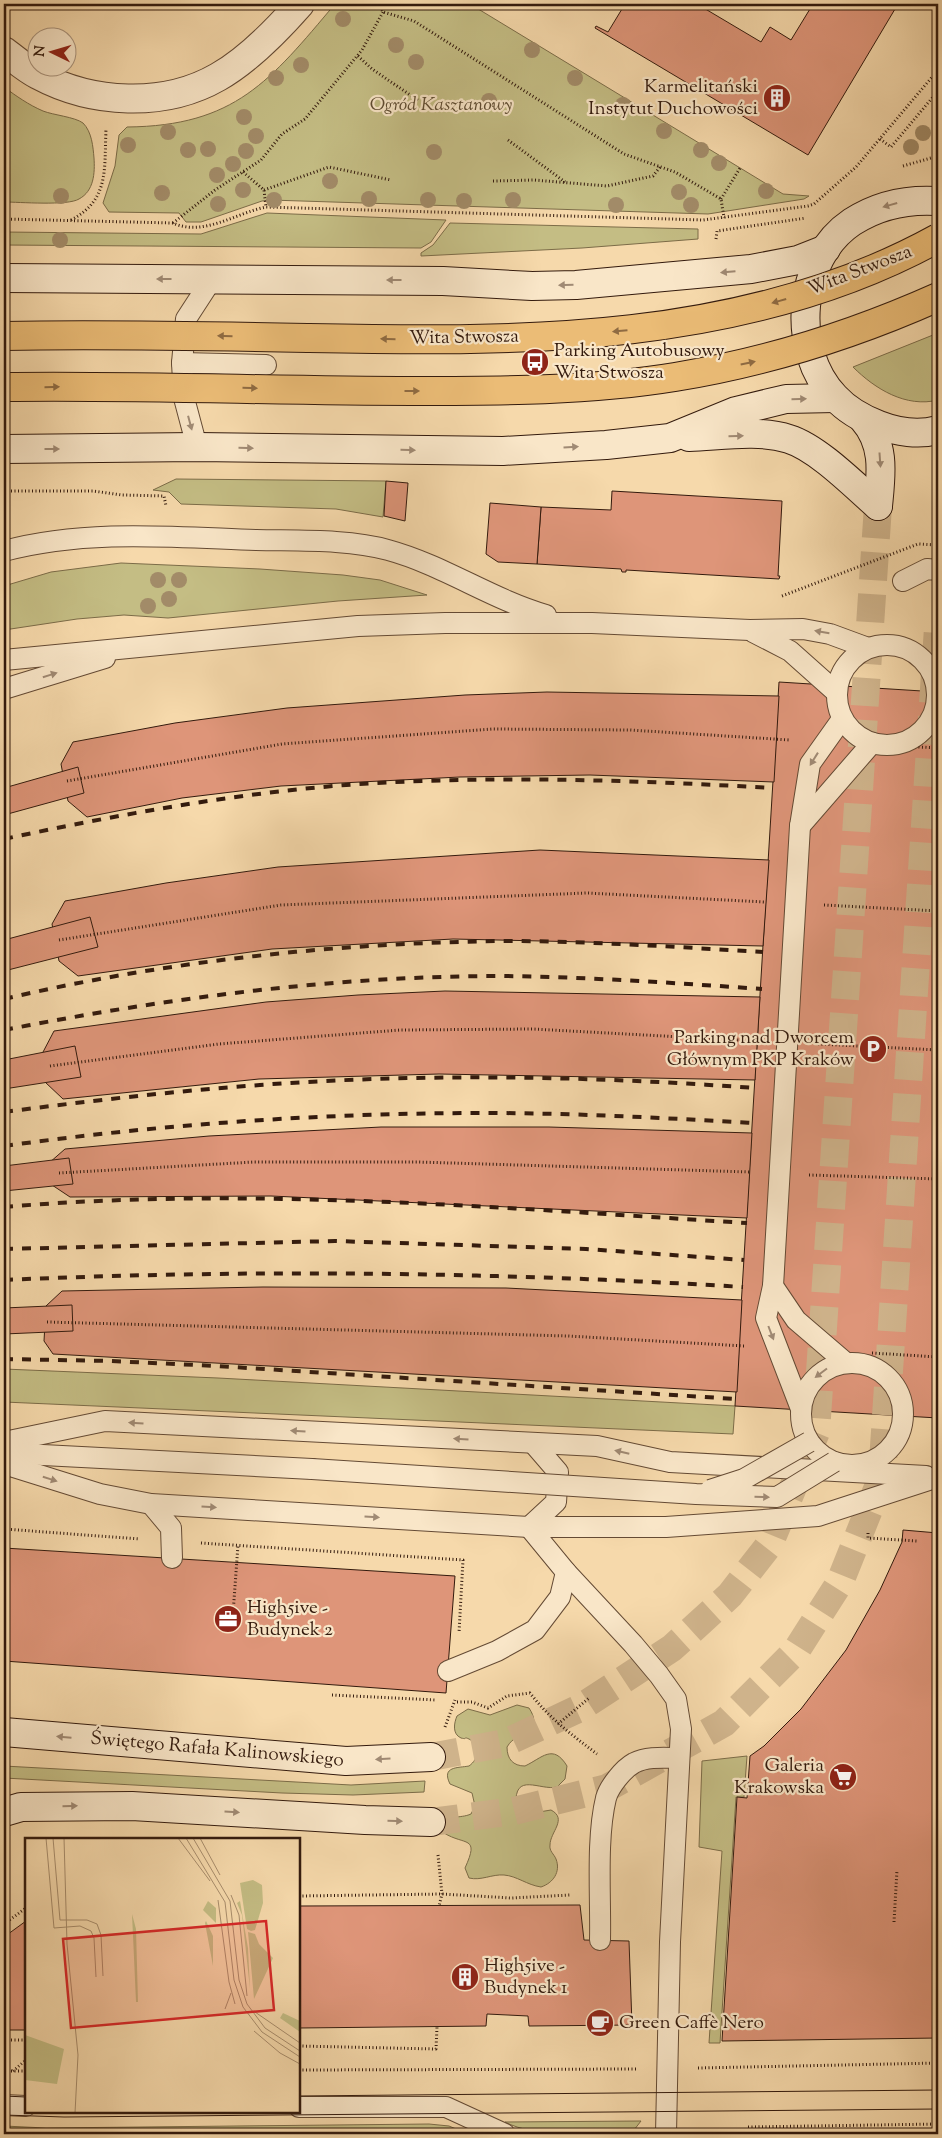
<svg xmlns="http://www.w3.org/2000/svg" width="942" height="2138" font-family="'Sorts Mill Goudy',serif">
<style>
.green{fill:#c4bd84;stroke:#7c6c48}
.building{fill:#de9579;stroke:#331a0d}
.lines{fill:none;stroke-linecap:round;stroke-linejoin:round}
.secondary-tunnel{stroke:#cfb38b;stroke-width:28;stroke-dasharray:28 14;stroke-linecap:butt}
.lane-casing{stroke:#644a34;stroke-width:22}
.street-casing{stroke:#644a34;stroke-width:30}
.secondary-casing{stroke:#331a0d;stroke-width:30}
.path{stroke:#331a0d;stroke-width:3;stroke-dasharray:1 2.5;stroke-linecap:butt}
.lane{stroke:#f9e6c8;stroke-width:20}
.street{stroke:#f9e6c8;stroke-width:28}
.secondary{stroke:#f9e6c8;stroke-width:28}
.tram{stroke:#331a0d;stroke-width:1}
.rail{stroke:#331a0d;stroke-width:4;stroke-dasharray:9 9;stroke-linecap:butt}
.lane-bridge-casing{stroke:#644a34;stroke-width:22;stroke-linecap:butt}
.primary-bridge-casing{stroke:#331a0d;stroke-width:30;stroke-linecap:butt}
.path-bridge{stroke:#331a0d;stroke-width:3;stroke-dasharray:1 2.5;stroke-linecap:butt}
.lane-bridge{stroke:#f9e6c8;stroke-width:20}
.primary-bridge{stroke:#ebbc76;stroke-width:28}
.tree{fill:#a28b68}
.oneway{fill:#a08a74}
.oneway2{fill:#8f6b42}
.labels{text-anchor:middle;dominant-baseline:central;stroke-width:4.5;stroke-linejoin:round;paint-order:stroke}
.poi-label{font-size:19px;fill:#331a0d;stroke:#f9e6c8;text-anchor:start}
.park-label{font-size:19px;font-style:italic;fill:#5e4b31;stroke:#f9e6c8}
.street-label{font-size:19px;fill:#331a0d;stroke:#f9e6c8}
.inset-road{fill:none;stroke:#a88d6c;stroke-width:1}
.view{fill:#d62828;fill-opacity:0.15;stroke:#d62828;stroke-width:2.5}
.inset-edge{fill:none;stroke:#331a0d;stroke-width:2.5}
</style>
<rect width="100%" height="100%" fill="#f6d9ab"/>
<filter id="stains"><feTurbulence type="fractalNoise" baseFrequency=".004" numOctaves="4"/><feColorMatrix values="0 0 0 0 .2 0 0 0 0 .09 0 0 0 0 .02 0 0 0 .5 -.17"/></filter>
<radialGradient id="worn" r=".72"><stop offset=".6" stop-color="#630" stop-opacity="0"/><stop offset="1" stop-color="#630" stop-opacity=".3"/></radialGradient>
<g class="green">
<path d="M335 4H470L783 194 809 196 804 199 708 214 270 200 262 201 201 222H186L179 213 109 212 103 203 115 166 119 135 127 127C235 126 270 81 335 4Z"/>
<path d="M4 87C16 96 29 105 43 111 53 115 75 117 83 123 92 132 93 147 94 158 95 173 94 191 79 199 68 206 19 202 4 202Z"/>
<path d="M267 213 446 220 431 242 421 248 4 245V232L201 234Z"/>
<path d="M450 223 698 229V239L582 248 421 256V253L433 245Z"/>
<path d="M938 333V400C906 408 875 389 853 367Z"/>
<path d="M176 479 386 481 383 517 336 509 181 504 169 492 153 490Z"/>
<path d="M121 563 260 569 343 575 380 580 427 595 338 601 168 618 124 615 77 619 4 630V586L51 572Z"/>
<path d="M4 1369 218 1378 735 1406 733 1434 4 1402Z"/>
<path d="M517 1705 529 1708C535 1717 536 1725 529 1733 519 1737 513 1737 507 1747 507 1759 513 1766 525 1766 542 1758 553 1743 567 1766L565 1779 557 1787C540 1791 514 1771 516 1805L527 1814 551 1810C568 1819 550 1832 550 1845 549 1851 554 1854 556 1859 561 1872 553 1883 541 1887 527 1885 517 1876 504 1875 492 1874 481 1881 469 1878L465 1868C480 1835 465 1846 444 1833L442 1827C446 1814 460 1819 471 1814L475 1806 472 1793 450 1784C441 1766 458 1768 469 1766 479 1759 481 1745 469 1739 462 1736 469 1740 461 1738 452 1734 454 1723 457 1716L468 1709 490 1715Z"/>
<path d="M747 1756 744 1797H736L720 2043H709L722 1851 699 1847 702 1761Z"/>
<path d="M4 1766 351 1785 425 1781 424 1792 353 1795 282 1793 4 1778Z"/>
<path d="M641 2121 634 2130 623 2133C589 2133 535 2138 505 2122Z"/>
<path d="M429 2124 449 2126 468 2134H4V2126L46 2128Z"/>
</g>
<g class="building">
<path d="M625 4H697L761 42 770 27 791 40 813 4H898L808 155 595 28 596 26 608 32Z"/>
<path d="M386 481 408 483 405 521 384 516Z"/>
<path d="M612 491 782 501 778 576H780L779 579 626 570V572H622L621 569 537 564 541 507 611 510Z"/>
<path d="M490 503 541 507 537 564 498 562 486 554Z"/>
<path d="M779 682 938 692V1418L735 1406Z"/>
<path d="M547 692 779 696 774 782 590 775 460 777 281 786 182 798 87 817 68 801 61 764 73 742 175 723 287 708 465 695Z"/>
<path d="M78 767 84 793 4 815V788Z"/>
<path d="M540 850 769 860 763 946 453 939 272 949 78 976 59 961 52 924 65 901 166 883 278 867Z"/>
<path d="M90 917 98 947 4 971V940Z"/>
<path d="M445 991 760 997 755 1080 439 1074 259 1079 63 1099 45 1082 42 1054 54 1031 266 1002 358 995Z"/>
<path d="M75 1046 81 1077 4 1089V1060Z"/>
<path d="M381 1127H549L752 1133 747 1218 271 1196 70 1197 52 1185 49 1163 65 1149 209 1136Z"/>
<path d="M69 1158 73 1184 4 1191V1166Z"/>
<path d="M263 1287 506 1288 742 1300 737 1392 53 1354 44 1341 46 1306 62 1291Z"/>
<path d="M72 1305 73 1331 4 1334V1308Z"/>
<path d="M903 1530 938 1533V2038L722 2041 737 1797 747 1798 750 1756 764 1746 801 1709 846 1650 880 1590 902 1542Z"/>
<path d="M4 1548 455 1576 446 1693 4 1661Z"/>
<path d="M580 1905 584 1940 629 1941 632 2025 529 2026 528 2016 487 2014 486 2026 299 2028V1906Z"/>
<path d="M26 1921V2030H4V1937Z"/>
</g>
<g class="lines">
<g class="secondary-tunnel">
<path d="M431 1757 505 1743 580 1708 672 1648 730 1595 769 1545 816 1432 878 506"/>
<path d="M431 1822 514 1811 607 1788 724 1723 796 1651 840 1582 882 1477 938 628"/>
</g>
<defs>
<g id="lane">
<path d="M182 363 266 365"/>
<path d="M197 447 184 398 182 363 186 319 212 279"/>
<path d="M4 551C86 529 172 537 256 540 298 541 349 539 388 550 443 565 491 599 546 615"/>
<path d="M903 581 927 569 938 570"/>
<path d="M753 632 790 651 836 692"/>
<circle cx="887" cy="695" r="50"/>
<path d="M4 660 358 626 445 623H592L750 630 803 629 830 634 868 648"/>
<path d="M4 689 105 658"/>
<path d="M800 826 872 743"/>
<path d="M773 1286 796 1320 845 1362"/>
<circle cx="852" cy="1414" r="51"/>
<path d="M801 1409 766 1318 773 1286 800 826 810 764 842 719"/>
<path d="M4 1442 105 1421 597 1446 670 1462 926 1476"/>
<path d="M4 1453 312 1469"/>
<path d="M4 1464 100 1494 151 1504 529 1527H666L818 1516 938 1477"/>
<path d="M151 1504 171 1528 172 1558"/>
<path d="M529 1527 566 1572 633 1644 659 1675 676 1699 681 1729 670 1942 666 2134"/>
<path d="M529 1527 556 1502 558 1472 533 1443"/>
<path d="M448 1671 497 1651 535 1630 560 1597 566 1572"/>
<path d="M600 1940C601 1897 596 1839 606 1798 609 1787 623 1769 634 1763 648 1756 665 1758 679 1758"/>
<path d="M4 2105 26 2106"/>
<path d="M299 2107H446L505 2134"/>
</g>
<path id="street" d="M4 51C15 59 26 69 38 75 92 104 164 108 218 77 248 60 278 29 300 4"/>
<g id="secondary">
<path d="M938 201C907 199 878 205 852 222 797 259 790 350 835 397 847 410 863 419 879 425 897 432 919 435 938 430"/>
<path d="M4 278 443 281 532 286 576 285 751 269 798 260 826 249"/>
<path d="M863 419C886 445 881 475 878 506"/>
<path d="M689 437C720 436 758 429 789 439 818 448 855 486 878 506"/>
<path d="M4 449 197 447 503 451 606 445 670 438 736 411 786 399 835 398"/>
<path d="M4 1732 346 1761 431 1757"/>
<path d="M4 1812 21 1807 132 1806 365 1820 431 1822"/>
</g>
</defs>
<use href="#lane" class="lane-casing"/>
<use href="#street" class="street-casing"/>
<use href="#secondary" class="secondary-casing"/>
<g class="path">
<path d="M378 4 383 12 414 21 624 154 675 172 721 199 724 218"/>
<path d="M358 56 372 69 419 101"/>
<path d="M880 139 891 147 938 91"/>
<path d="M508 140 565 182"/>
<path d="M903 166 938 156"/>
<path d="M243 172 264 190 266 207"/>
<path d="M493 181 534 180 607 186 653 176 660 167"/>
<path d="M264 190 329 167 391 180"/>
<path d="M721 199 740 168"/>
<path d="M4 219 173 223C203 237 236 213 266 207L703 220 808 206 814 204 856 167 938 70"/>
<path d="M71 220C110 200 104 168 106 130"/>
<path d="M173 223 215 190 261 160 282 134 305 119 362 50 383 12"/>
<path d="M716 239 717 231 806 218"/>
<path d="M4 491H93L122 495 164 496 166 506"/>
<path d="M901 746 938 748"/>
<path d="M67 781 282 744 493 729 630 730 790 740"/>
<path d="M824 905 938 911"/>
<path d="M59 940 281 905 587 893 765 902"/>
<path d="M818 1044 938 1050"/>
<path d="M50 1066 219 1044 400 1030 533 1029 757 1041"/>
<path d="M59 1173 254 1162H418L750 1172"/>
<path d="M809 1175 938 1179"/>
<path d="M47 1322 568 1336 744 1346"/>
<path d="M872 1353 938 1357"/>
<path d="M4 1529 140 1539"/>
<path d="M868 1533V1538L917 1541"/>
<path d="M201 1543 463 1560 459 1633"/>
<path d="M233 1614 238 1545"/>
<path d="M332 1695 436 1700"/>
<path d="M457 1702H472L488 1708 507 1696 530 1693C549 1718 572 1735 597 1754"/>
<path d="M558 1724 589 1698"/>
<path d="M445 1727 455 1700"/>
<path d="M438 1855 442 1894 439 1906"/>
<path d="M299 1896 442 1894 511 1898 570 1895"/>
<path d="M894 1922 897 1870"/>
<path d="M4 1924 26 1908"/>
<path d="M4 2040H26"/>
<path d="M299 2046 436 2049 437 2027"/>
<path d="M698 2068 938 2063"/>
<path d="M299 2070 638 2069"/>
<path d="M4 2071H26"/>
<path d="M13 2071 26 2060"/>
<path d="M748 2127 938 2124"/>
</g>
<use href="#lane" class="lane"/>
<use href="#street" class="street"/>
<use href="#secondary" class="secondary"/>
<g class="tram">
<path d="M4 2096 26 2097"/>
<path d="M299 2096 938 2090"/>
<path d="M4 2115 64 2117 938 2109"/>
</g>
<g class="rail">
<path d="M4 839C117 815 230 794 346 785 488 775 631 780 773 788"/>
<path d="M4 999C166 961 335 943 502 941 589 941 676 947 763 952"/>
<path d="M4 1030C168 998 334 976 502 976 589 977 675 983 762 989"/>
<path d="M4 1112C89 1101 174 1091 260 1085 424 1073 590 1076 755 1088"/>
<path d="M4 1146C163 1124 324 1113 485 1113 575 1113 664 1118 753 1123"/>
<path d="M4 1207C251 1186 500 1208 747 1223"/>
<path d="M4 1249 335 1241 586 1249 744 1260"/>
<path d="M4 1280C250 1269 497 1272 743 1287"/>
<path d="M4 1359 111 1361 217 1366 736 1399"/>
</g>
<defs>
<g id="lane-bridge">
<path d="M312 1469 696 1494 777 1497 834 1462"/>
<path d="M710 1490 744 1479 809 1442"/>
</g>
<g id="primary-bridge">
<path d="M4 336C106 334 207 336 309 338 522 342 746 344 938 238"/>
<path d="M4 387C140 385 277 391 413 391 500 391 589 391 675 377 767 362 853 335 938 297"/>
</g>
</defs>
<use href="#lane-bridge" class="lane-bridge-casing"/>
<use href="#primary-bridge" class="primary-bridge-casing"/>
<path class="path-bridge" d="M782 596 918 544 938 545"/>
<use href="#lane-bridge" class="lane-bridge"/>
<use href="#primary-bridge" class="primary-bridge"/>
</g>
<g class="tree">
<circle cx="343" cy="19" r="8"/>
<circle cx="396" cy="45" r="8"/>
<circle cx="532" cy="50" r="8"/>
<circle cx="416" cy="62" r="8"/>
<circle cx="301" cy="65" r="8"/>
<circle cx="276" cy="78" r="8"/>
<circle cx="575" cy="78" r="8"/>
<circle cx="489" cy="101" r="8"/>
<circle cx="623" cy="105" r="8"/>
<circle cx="244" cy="117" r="8"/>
<circle cx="664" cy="131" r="8"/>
<circle cx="168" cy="132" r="8"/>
<circle cx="923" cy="133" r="8"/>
<circle cx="256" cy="136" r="8"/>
<circle cx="128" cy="145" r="8"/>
<circle cx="911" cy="147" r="8"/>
<circle cx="208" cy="149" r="8"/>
<circle cx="188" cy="150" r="8"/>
<circle cx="701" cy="150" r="8"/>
<circle cx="246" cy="151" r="8"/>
<circle cx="434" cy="152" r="8"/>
<circle cx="719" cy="163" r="8"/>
<circle cx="233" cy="164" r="8"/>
<circle cx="217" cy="175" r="8"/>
<circle cx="330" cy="181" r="8"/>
<circle cx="243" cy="190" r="8"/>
<circle cx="766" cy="191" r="8"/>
<circle cx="679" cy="192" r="8"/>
<circle cx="162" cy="193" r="8"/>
<circle cx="61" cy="196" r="8"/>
<circle cx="369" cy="199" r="8"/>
<circle cx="274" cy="200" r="8"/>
<circle cx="428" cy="200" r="8"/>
<circle cx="513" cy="200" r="8"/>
<circle cx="464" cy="201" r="8"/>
<circle cx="218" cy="204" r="8"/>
<circle cx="616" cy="205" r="8"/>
<circle cx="691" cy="205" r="8"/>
<circle cx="60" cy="240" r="8"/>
<circle cx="158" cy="580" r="8"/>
<circle cx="179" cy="580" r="8"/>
<circle cx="169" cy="599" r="8"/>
<circle cx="148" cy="606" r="8"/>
</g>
<defs><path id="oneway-solid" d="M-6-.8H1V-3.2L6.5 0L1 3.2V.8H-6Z" transform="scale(1.25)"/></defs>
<g class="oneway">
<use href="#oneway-solid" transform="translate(890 205) rotate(164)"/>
<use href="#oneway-solid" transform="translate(728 272) rotate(175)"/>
<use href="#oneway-solid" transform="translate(164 279) rotate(-180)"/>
<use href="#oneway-solid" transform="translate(394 280) rotate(-180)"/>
<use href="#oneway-solid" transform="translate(566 285) rotate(178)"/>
<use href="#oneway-solid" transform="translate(799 399) rotate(-1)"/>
<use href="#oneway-solid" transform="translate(190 423) rotate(75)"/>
<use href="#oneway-solid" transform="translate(736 436) rotate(-2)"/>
<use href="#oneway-solid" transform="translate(571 447) rotate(-4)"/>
<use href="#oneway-solid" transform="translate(246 448) rotate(1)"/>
<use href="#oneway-solid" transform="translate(52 449)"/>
<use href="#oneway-solid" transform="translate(408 450) rotate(1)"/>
<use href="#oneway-solid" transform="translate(880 460) rotate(86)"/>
<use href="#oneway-solid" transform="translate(822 632) rotate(-170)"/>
<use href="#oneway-solid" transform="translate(50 675) rotate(-17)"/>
<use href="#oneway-solid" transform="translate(814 759) rotate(122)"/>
<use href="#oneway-solid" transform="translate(771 1333) rotate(69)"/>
<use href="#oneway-solid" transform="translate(821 1373) rotate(143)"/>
<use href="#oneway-solid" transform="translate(136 1423) rotate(-177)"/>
<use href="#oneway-solid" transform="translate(298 1431) rotate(-177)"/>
<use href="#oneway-solid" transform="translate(461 1439) rotate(-177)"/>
<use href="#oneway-solid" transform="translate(622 1452) rotate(-167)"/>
<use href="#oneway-solid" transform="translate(50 1479) rotate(17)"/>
<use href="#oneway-solid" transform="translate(762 1497) rotate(2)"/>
<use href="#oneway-solid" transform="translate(209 1507) rotate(4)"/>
<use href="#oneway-solid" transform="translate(372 1517) rotate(4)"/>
<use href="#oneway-solid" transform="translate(64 1737) rotate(-175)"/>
<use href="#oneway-solid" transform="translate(383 1759) rotate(177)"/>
<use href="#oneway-solid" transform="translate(70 1806) rotate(-1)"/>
<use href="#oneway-solid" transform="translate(232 1812) rotate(4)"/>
<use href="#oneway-solid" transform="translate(395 1821) rotate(1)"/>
</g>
<g class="oneway2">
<use href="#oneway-solid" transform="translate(779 301) rotate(164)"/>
<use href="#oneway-solid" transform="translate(620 331) rotate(175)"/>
<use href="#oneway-solid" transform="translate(225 336) rotate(-179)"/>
<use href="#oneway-solid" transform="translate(388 339) rotate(-179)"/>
<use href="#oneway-solid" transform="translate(748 363) rotate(-12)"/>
<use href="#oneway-solid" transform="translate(52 387) rotate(-1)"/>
<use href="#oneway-solid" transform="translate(250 388) rotate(1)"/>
<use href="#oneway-solid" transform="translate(412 391)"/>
</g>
<defs>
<symbol id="building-disc" viewBox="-11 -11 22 22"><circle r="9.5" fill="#8f2418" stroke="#f9e6c8"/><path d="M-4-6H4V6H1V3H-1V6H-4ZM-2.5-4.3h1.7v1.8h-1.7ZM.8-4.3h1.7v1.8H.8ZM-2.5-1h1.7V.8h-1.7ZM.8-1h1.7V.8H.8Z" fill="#fff"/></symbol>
<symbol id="bus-disc" viewBox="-11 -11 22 22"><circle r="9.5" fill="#8f2418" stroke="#f9e6c8"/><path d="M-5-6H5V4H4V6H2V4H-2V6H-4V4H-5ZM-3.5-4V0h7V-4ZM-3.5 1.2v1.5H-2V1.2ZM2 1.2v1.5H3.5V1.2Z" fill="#fff"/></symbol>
<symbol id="parking-disc" viewBox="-11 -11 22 22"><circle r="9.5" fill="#8f2418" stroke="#f9e6c8"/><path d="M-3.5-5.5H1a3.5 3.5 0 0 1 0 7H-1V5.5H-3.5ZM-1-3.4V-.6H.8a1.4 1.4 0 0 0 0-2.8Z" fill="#fff"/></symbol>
<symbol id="office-disc" viewBox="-11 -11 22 22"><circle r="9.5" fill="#8f2418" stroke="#f9e6c8"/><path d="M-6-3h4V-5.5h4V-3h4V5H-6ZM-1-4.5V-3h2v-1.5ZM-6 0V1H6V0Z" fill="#fff"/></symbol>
<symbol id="supermarket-disc" viewBox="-11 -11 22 22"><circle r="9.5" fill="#8f2418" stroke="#f9e6c8"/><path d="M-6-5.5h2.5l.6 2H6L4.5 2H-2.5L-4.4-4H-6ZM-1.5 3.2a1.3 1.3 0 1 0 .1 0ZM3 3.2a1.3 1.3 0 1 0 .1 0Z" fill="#fff"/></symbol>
<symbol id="cafe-disc" viewBox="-11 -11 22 22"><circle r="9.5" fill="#8f2418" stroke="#f9e6c8"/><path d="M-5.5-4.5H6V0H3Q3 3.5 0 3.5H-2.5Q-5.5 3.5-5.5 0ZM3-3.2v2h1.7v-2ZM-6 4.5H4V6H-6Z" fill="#fff"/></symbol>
</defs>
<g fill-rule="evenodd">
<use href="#building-disc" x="761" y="82" width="32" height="32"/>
<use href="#bus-disc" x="519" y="346" width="32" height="32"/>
<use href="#parking-disc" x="857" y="1033" width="32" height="32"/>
<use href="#office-disc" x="212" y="1603" width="32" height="32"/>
<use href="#supermarket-disc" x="827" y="1761" width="32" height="32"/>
<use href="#building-disc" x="449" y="1961" width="32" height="32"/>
<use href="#cafe-disc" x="584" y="2007" width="32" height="32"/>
</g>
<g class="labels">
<g class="poi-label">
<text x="758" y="87" text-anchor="end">Karmelitański<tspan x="758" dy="22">Instytut Duchowości</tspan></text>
<text x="554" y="351">Parking Autobusowy<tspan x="554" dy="22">Wita Stwosza</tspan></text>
<text x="854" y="1038" text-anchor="end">Parking nad Dworcem<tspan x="854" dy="22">Głównym PKP Kraków</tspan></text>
<text x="247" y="1608">High5ive -<tspan x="247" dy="22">Budynek 2</tspan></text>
<text x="824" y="1766" text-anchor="end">Galeria<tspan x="824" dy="22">Krakowska</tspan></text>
<text x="484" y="1966">High5ive -<tspan x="484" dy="22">Budynek 1</tspan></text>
<text x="619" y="2023">Green Caffè Nero</text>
</g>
<g class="park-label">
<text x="441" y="105">Ogród Kasztanowy</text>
</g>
<g class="street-label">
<text transform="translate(860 271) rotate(-21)">Wita Stwosza</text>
<text transform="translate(464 338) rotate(-1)">Wita Stwosza</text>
<text transform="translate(217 1750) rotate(5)">Świętego Rafała Kalinowskiego</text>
</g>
</g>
<g transform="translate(25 1838)">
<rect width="275" height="275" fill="#f6d9ab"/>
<path d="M228 42 237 47 238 65 230 92 226 93 222 91 215 45ZM183 63 191 70V85L178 72ZM215 63 223 110 225 151 217 77 212 65ZM107 76 111 91 113 164H111ZM181 83 188 98V128L180 85ZM223 94 230 96 234 106 248 120 229 161ZM258 175 275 183V194L255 180ZM0 197 39 211 32 246 0 242Z" fill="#c4bd84"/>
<path class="inset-road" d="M21 0 29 90 55 88 66 93 69 100 71 139M28 0 35 82H62L72 86 76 97 78 138M39 0 42 106 53 217 50 275M153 0 185 43M161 0 200 64 209 142 218 169 237 194 275 219M168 0 205 63 214 142 222 166 240 190 275 213M175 0 195 37M206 57 214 77 222 158M193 62 204 144 210 166M200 171 206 155M230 174 275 205M229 193 255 215 275 226"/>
<path class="view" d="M241 83 249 172 46 190 38 101Z"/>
<rect width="275" height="275" class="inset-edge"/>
</g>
<rect width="942" height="2138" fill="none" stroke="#f6d9ab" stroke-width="20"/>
<rect x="5" y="5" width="932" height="2128" fill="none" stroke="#331a0d" stroke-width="2.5"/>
<rect x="10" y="10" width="922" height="2118" fill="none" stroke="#331a0d"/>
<g transform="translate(52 52) rotate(275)"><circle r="24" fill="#f9e6c8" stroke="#aa947d"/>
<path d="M0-4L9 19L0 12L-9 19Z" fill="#8f2418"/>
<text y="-8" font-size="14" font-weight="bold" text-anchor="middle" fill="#331a0d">N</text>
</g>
<rect width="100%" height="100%" filter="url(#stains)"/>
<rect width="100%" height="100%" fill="url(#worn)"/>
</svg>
